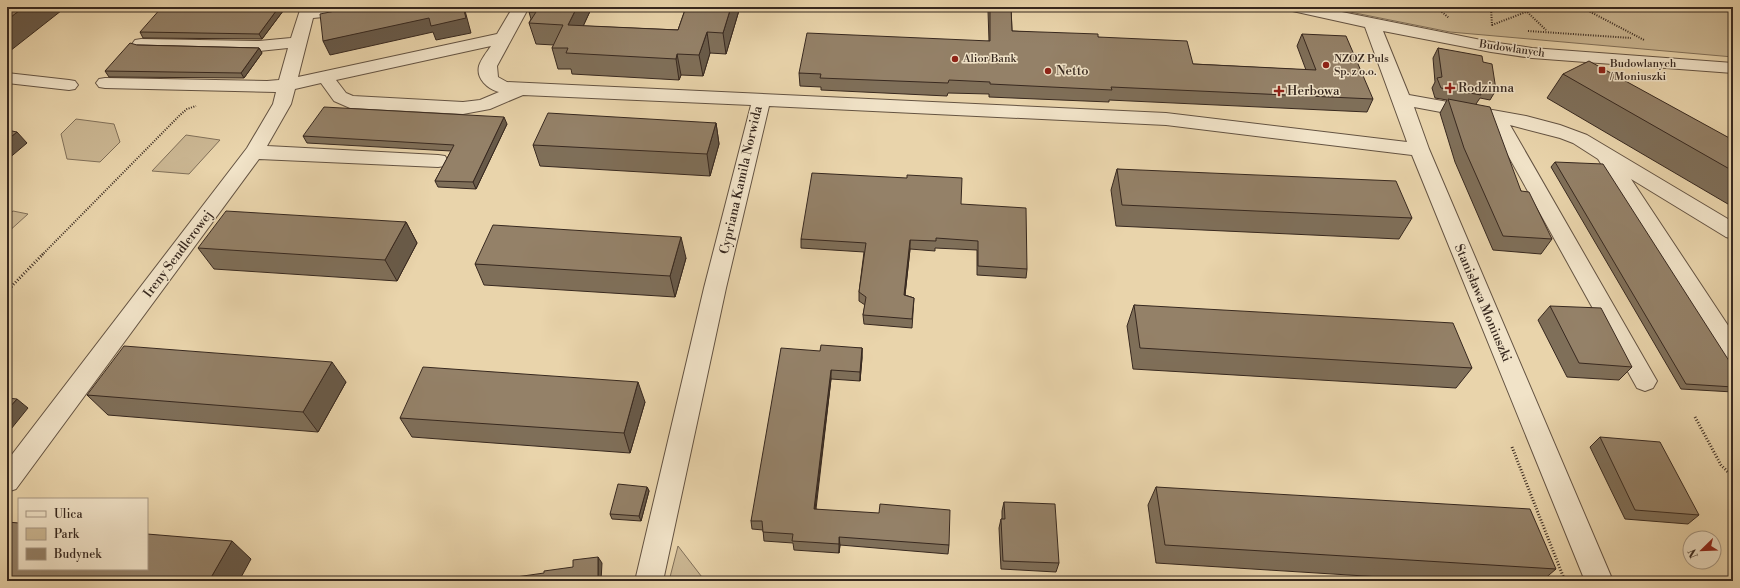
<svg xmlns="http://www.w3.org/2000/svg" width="1740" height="588" font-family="'Libre Bodoni',serif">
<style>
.green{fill:#cbb793;stroke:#817059}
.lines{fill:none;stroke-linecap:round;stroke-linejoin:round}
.minor-casing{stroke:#645342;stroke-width:2}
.path-far1{stroke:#37281f;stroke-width:2;stroke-dasharray:1 1.5;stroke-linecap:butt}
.path{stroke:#37281f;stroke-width:3;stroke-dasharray:1 2;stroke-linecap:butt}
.minor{fill:#f1e3c8;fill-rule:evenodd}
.wall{fill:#7f6f59;stroke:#37281f}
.shaded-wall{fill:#685a49;stroke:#37281f}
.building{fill:#948168;stroke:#37281f}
.poi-dot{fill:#8f2418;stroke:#f1e3c8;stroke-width:1.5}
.labels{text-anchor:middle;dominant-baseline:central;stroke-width:3;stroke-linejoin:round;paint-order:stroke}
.far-street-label{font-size:11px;fill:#37281f;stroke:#f1e3c8}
.far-poi-label{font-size:11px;fill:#37281f;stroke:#f1e3c8;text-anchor:start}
.poi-label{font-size:13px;fill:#37281f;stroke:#f1e3c8;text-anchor:start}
.street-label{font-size:13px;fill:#37281f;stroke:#f1e3c8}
</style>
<rect width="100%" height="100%" fill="#e9d4ab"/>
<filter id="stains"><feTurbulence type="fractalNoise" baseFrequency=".005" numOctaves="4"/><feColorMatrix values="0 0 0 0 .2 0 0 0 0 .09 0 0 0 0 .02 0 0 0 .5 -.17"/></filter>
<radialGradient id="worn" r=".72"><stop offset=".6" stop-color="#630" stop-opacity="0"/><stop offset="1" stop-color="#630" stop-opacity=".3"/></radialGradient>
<g class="green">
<path d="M1325 7H1733V57L1450 32Z"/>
<path d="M76 119 114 124 120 142 100 162 67 159 61 134Z"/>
<path d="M186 135 220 140 189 174 152 171Z"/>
<path d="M13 211 28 214 7 233V216Z"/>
<path d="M678 546 705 581H669Z"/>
</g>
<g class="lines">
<defs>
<g id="minor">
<path d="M301 7H383L381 10 375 12 313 18 298 77 497 34 513 7H529L497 66 498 77 507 82 1166 113 1407 142 1365 27 1288 10 1286 7H1317L1491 42 1532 48 1733 63V73L1532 58 1491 52 1383 31 1409 95 1526 116 1560 125 1587 135 1733 222V239L1726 237 1631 179 1733 333V361L1725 358 1598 159 1573 143 1560 138 1510 125 1657 381 1653 388 1645 391 1637 388 1489 121 1414 107 1429 149 1613 581H1585L1412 155 1166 125 769 106 726 288 663 581H635L704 288 751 105 523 95 490 109 463 114 350 108 334 101 321 83 295 89 291 104 267 146 438 155 445 156 448 161 445 166 438 167 259 159 16 489 7 492V461L247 148 273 104 276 92 105 88 99 87 96 83 99 79 105 78 267 81 279 80 288 48 259 51 141 49 135 48 132 44 135 40 141 39 259 41 291 38ZM491 46C487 52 481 59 479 66 476 79 488 89 499 92L480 100 463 102 353 96 346 93 336 80Z"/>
<path d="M7 73 69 80 75 81 78 85 75 89 69 90 7 83Z"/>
</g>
</defs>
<use href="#minor" class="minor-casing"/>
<g class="path-far1">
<path d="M1436 7 1449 18"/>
<path d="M1491 7 1492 26"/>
<path d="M1522 7 1546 30"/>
<path d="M1581 7 1644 40"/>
<path d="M1492 25 1539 7"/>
<path d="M1528 31 1631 38"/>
<path d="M42 255 180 115 187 109 196 106"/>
</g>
<g class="path">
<path d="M7 291 43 254"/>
<path d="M1695 417 1721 465 1733 477"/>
<path d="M1512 447 1565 581"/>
</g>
<use href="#minor" class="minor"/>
</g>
<g class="wall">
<path d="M7 7 10 51H7Z"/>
<path d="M592 7 583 26 678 30 686 7H740L726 54 710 53 703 76 681 75 679 80 572 74 571 69H558L552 48 554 45 536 44 529 23 531 19 529 12Z"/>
<path d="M893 7H1011L1012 31 1098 37 1193 64 1306 70 1297 46 1302 34 1373 99 1367 112 1109 100V102L989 97V94L948 93 947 96 821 90V87L800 86 799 73 989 41 988 11Z"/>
<path d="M283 11 262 39 143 38 140 32Z"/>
<path d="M137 45 259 48 262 53 244 78 109 77 105 71Z"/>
<path d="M1438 48 1483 62 1496 90 1490 100 1480 98 1476 104 1521 191 1552 239 1541 254 1493 250 1455 162 1440 113 1447 100 1435 98 1432 88 1435 82 1433 58Z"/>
<path d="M1563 74 1733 140V207L1547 98Z"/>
<path d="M716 123 719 144 710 176 540 166 533 145Z"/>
<path d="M507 124 476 189 438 187 435 181 451 151 307 143 303 136Z"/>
<path d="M1555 162 1733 367V392L1681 389 1551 167Z"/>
<path d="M1117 169 1412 218 1399 239 1116 226 1111 190Z"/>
<path d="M961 204 1027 269 1026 278 977 275V250L935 248V251L910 249 905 295 914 298 912 328 864 324 863 315 865 305 859 301V292L864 252 801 248V239Z"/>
<path d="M406 222 417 243 397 281 214 269 198 248Z"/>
<path d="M686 258 675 297 484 285 475 264Z"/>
<path d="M1134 305 1472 368 1456 388 1133 369 1127 326Z"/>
<path d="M1550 306 1632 367 1619 380 1567 377 1538 320Z"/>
<path d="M862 348V358L860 381 831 379 816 509 949 545 948 554 840 545 839 553 794 550 793 543 764 541 763 530 752 529 751 521 820 351Z"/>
<path d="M346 382 318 432 108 415 87 395Z"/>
<path d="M645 402 630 453 412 437 400 418Z"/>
<path d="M1600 437 1699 515 1688 524 1625 519 1590 447Z"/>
<path d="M647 487 649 491 641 521 612 519 610 514Z"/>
<path d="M1156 487 1556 569 1542 581H1445L1156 563 1148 505Z"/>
<path d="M1004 502 1059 563 1056 572 1001 569 999 528 1001 519H1002V511Z"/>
</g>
<g class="shaded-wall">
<path d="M24 7H66L10 51 7 47V20Z"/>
<path d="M279 7H281L283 11 262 39 259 34Z"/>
<path d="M463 7H464L471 33 436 40 433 32 330 55 323 41Z"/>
<path d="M577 7H592L574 46 568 25Z"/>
<path d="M731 7H740L726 54 723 33Z"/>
<path d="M707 32 710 53 703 76 699 55Z"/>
<path d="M259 48 262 53 244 78 241 73Z"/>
<path d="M677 54 681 75 679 80 676 59Z"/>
<path d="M504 117 507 124 476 189 473 182Z"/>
<path d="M716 123 719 144 710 176 707 154Z"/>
<path d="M17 132 27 143 7 160V140Z"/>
<path d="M406 222 417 243 397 281 385 260Z"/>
<path d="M681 237 686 258 675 297 670 276Z"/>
<path d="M910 240V249L904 304V295Z"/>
<path d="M862 348V358L860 381V372Z"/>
<path d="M332 362 346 382 318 432 303 412Z"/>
<path d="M831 370V379L814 518V509Z"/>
<path d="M638 382 645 402 630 453 624 433Z"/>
<path d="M17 399 28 408 7 434V410Z"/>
<path d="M647 487 649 491 641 521 639 516Z"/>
<path d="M839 537 840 545 839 553Z"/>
<path d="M232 541 251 559 239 581H209Z"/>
<path d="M598 557 602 563 601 581H598Z"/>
</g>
<g class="building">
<path d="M7 7H24L7 20Z"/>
<path d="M162 7H279L259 34 140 32Z"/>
<path d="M355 7H463L466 18 431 26 429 18 323 41 320 14Z"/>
<path d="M531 7H577L568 25 678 30 686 7H731L723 33 707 32 699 55 677 54 676 59 566 53 568 48H552L563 25 529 23 536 12H529Z"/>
<path d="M990 7H1011L1012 31 1098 34V37L1187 41 1193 64 1316 70 1302 34 1346 36 1373 99 1111 87 1112 90 990 84V82L949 80 948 83 820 78 821 74 799 73 807 33 990 41Z"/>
<path d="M130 43 137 45 259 48 241 73 105 71Z"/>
<path d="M1438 48 1482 56 1483 62 1492 64 1496 90 1478 86 1481 95 1441 88 1437 78 1442 77Z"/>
<path d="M1589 61 1733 140V171L1563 74Z"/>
<path d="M1448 99 1490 107 1521 191 1529 192 1552 239 1503 236 1464 148Z"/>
<path d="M324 107 504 117 473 182 435 181 454 145 303 136Z"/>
<path d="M548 113 716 123 707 154 533 145Z"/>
<path d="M7 130 17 132 7 140Z"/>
<path d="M1555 162 1603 164 1733 367V387L1686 384Z"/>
<path d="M1117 169 1396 181 1412 218 1122 205Z"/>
<path d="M812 173 907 178V175L962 178 961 204 1026 208 1027 269 978 266V241L936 238V241L910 240 904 295 914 298 912 319 863 315 866 297 859 292 866 243 801 239Z"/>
<path d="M226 211 406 222 385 260 198 248Z"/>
<path d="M493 225 681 237 670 276 475 264Z"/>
<path d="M1134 305 1453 323 1472 368 1140 348Z"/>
<path d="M1550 306 1601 308 1632 367 1579 363Z"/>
<path d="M821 345 862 348 860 372 831 370 814 509 879 513 880 504 950 510 949 545 839 537V544L792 541 793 534 763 532 762 521H751L781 348 820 351Z"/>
<path d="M124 346 332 362 303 412 87 395Z"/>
<path d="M423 367 638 382 624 433 400 418Z"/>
<path d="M7 398 17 399 7 410Z"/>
<path d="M1600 437 1660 442 1699 515 1635 510Z"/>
<path d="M618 484 647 487 639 516 610 514Z"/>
<path d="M1156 487 1530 509 1556 569 1165 545Z"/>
<path d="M1004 502 1055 504 1059 563 1003 561 1001 519H1005Z"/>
<path d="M7 522 19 523V569H147V534L232 541 209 581H7Z"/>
<path d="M598 557V581H488L544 573V571L573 567V560Z"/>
<path d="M339 577 378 581H337Z"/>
</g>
<g class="poi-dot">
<circle cx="955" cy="59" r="4"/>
<circle cx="1326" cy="65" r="4"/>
<rect x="1598" y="66" width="8" height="8" rx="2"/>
<circle cx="1048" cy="71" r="4"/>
<path d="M1448 82h4v4h4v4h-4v4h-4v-4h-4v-4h4z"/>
<path d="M1277 85h4v4h4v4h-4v4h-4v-4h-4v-4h4z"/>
</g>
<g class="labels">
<g class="far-street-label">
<text transform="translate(1512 49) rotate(8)">Budowlanych</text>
</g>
<g class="far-poi-label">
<text x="963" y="59">Alior Bank</text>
<text x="1334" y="59">NZOZ Puls<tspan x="1334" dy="13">Sp. z o.o.</tspan></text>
<text x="1610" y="64">Budowlanych<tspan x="1610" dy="13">/ Moniuszki</tspan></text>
</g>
<g class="poi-label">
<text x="1056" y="71">Netto</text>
<text x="1458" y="88">Rodzinna</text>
<text x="1287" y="91">Herbowa</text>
</g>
<g class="street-label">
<text transform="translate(741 180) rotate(-77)">Cypriana Kamila Norwida</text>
<text transform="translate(178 254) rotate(-53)">Ireny Sendlerowej</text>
<text transform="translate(1483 303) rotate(67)">Stanisława Moniuszki</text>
</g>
</g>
<rect width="1740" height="588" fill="none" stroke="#e9d4ab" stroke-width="24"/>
<rect x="8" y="8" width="1724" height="572" fill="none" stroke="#37281f" stroke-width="2"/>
<rect x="12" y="12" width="1716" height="564" fill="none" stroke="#37281f"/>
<rect x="18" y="498" width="130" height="72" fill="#f1e3c8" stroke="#a79884"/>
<rect x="26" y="511" width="20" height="6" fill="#f1e3c8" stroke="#a79884"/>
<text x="54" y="518" font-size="12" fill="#37281f">Ulica</text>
<rect x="26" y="528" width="20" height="12" fill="#cbb793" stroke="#a79884"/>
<text x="54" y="538" font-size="12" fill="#37281f">Park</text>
<rect x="26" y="548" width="20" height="12" fill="#948168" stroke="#a79884"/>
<text x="54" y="558" font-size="12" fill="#37281f">Budynek</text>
<g transform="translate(1702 550) rotate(247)"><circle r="19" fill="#f1e3c8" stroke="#a79884"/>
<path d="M0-3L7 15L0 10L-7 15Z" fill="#8f2418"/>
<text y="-6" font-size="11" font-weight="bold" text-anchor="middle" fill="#37281f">N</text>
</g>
<rect width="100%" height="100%" filter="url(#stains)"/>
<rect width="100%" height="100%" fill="url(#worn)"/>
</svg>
